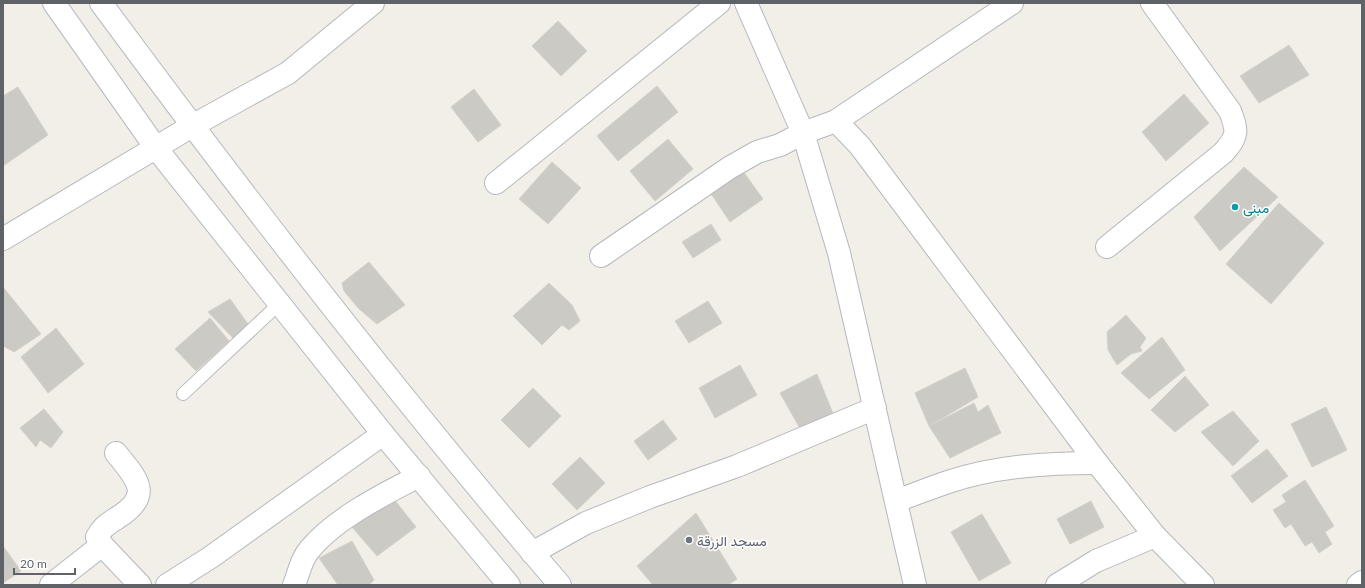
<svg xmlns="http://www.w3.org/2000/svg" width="1365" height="588" font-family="Lato,Vazirmatn,sans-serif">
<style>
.building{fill:#cccac5;stroke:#d6d1c6}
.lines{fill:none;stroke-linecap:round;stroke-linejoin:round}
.service-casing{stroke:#b5b8bc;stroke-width:14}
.minor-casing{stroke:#b5b8bc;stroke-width:24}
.tertiary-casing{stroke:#b5b8bc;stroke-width:24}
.secondary-casing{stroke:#b6babf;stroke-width:24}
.service{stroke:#fff;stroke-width:12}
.minor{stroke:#fff;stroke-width:22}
.tertiary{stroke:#fff;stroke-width:22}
.secondary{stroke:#fff;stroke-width:22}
.culture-dot{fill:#0f9aa8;stroke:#fff;stroke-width:1.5}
.worship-dot{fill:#6b7280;stroke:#fff;stroke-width:1.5}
.labels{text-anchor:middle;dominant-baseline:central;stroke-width:3;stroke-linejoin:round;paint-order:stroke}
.culture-label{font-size:14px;fill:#0d838f;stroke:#fff;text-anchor:start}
.worship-label{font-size:14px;fill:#5b616d;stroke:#fff;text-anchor:start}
</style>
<rect width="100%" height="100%" fill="#f1efe8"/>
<g class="building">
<path d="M558 21 587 51 561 76 532 46Z"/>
<path d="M1289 45 1309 75 1259 103 1240 76Z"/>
<path d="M657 86 678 112 618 161 597 136Z"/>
<path d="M18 87 48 135 3 166V96Z"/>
<path d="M474 89 501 125 478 142 451 107Z"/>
<path d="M1184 94 1209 123 1166 161 1142 132Z"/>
<path d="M668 139 693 169 655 201 630 171Z"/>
<path d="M552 162 581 188 548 224 519 199Z"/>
<path d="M1244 167 1278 197 1220 251 1194 217Z"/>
<path d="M742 170 763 199 730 222 710 192Z"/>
<path d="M1279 203 1324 243 1271 304 1226 264Z"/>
<path d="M711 224 721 240 693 258 682 242Z"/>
<path d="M369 262 405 305 377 324 359 309 344 291 342 283Z"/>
<path d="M549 283 572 305 580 321 569 330 562 325 542 345 513 316Z"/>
<path d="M3 287 41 334 14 352 3 346Z"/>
<path d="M230 299 248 324 234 339 208 312Z"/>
<path d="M708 301 722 323 689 343 675 321Z"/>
<path d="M1126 315 1146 338 1140 347 1142 351 1131 354 1117 365 1108 350 1107 332Z"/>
<path d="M210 318 229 341 196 371 175 349Z"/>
<path d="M56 328 84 364 48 393 21 357Z"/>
<path d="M1162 337 1185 370 1149 399 1121 373Z"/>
<path d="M740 365 757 395 715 418 699 388Z"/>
<path d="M965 368 978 397 929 426 915 393Z"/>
<path d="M817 374 834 416 802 432 780 393Z"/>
<path d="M1185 376 1209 405 1175 432 1151 410Z"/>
<path d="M533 388 561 416 529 448 501 420Z"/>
<path d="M974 403 978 412 988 405 1001 433 950 458 929 426Z"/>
<path d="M1326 407 1347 450 1312 467 1291 424Z"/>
<path d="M44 409 63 432 51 448 40 440 36 447 20 428Z"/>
<path d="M1233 411 1259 441 1233 466 1201 432Z"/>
<path d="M663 420 677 439 648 460 634 441Z"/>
<path d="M1267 449 1288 476 1252 503 1231 476Z"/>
<path d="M580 457 605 483 577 510 552 484Z"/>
<path d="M1305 480 1334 526 1325 532 1332 544 1319 553 1312 542 1305 546 1291 524 1285 528 1273 510 1286 502 1282 495Z"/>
<path d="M393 498 416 527 377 556 352 527Z"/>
<path d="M1091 501 1104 527 1070 544 1057 519Z"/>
<path d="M696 513 737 579 728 585H653L637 566Z"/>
<path d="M982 514 1011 563 979 581 951 532Z"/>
<path d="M352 541 374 580 369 585H338L319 558Z"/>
<path d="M3 546 21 571 3 583Z"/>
</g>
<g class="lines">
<defs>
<path id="service" d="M183 394 279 304"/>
<g id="minor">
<path d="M836 121 860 146 1097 463 1155 536 1203 585"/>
<path d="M496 183 719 3"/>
<path d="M3 239 192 126 288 73 373 3"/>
<path d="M1107 247 1223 153C1238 136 1238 132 1230 111L1152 3"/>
<path d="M601 256 729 168 757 152 780 145 803 133 836 121 1012 3"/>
<path d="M896 501C913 495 930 488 948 482 996 466 1047 463 1097 463"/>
<path d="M102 545 97 537C102 527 108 524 117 518 154 495 137 479 116 453"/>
<path d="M532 553 586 523 650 497 737 466 875 408"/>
<path d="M51 585 102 545 140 585"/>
<path d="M167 585 211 557 383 434"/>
<path d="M294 585C299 573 301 559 310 549 336 518 384 494 419 476"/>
<path d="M1057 585 1096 561 1155 536"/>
<path d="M1358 585 1362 582"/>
</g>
<path id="tertiary" d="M746 3 803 133 839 253 915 585"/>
<g id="secondary">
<path d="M54 3 156 148 383 434 509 585"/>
<path d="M101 3C248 202 399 397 560 585"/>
</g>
</defs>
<use href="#service" class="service-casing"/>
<use href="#minor" class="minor-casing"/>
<use href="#tertiary" class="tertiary-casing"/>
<use href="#secondary" class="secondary-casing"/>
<use href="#service" class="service"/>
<use href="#minor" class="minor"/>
<use href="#tertiary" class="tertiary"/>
<use href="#secondary" class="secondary"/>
</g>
<circle class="culture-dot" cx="1235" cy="207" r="4"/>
<circle class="worship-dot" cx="689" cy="540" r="4"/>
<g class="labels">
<g class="culture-label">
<text x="1243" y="207">مبنى</text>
</g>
<g class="worship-label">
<text x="697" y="540">مسجد الزرقة</text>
</g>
</g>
<rect width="1365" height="588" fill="none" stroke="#5f6368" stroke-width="8"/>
<path d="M14 568v6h61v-6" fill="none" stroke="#5f6368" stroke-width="2"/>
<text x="20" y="568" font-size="12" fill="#5f6368" stroke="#ffffff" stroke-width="3" paint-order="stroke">20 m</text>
</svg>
